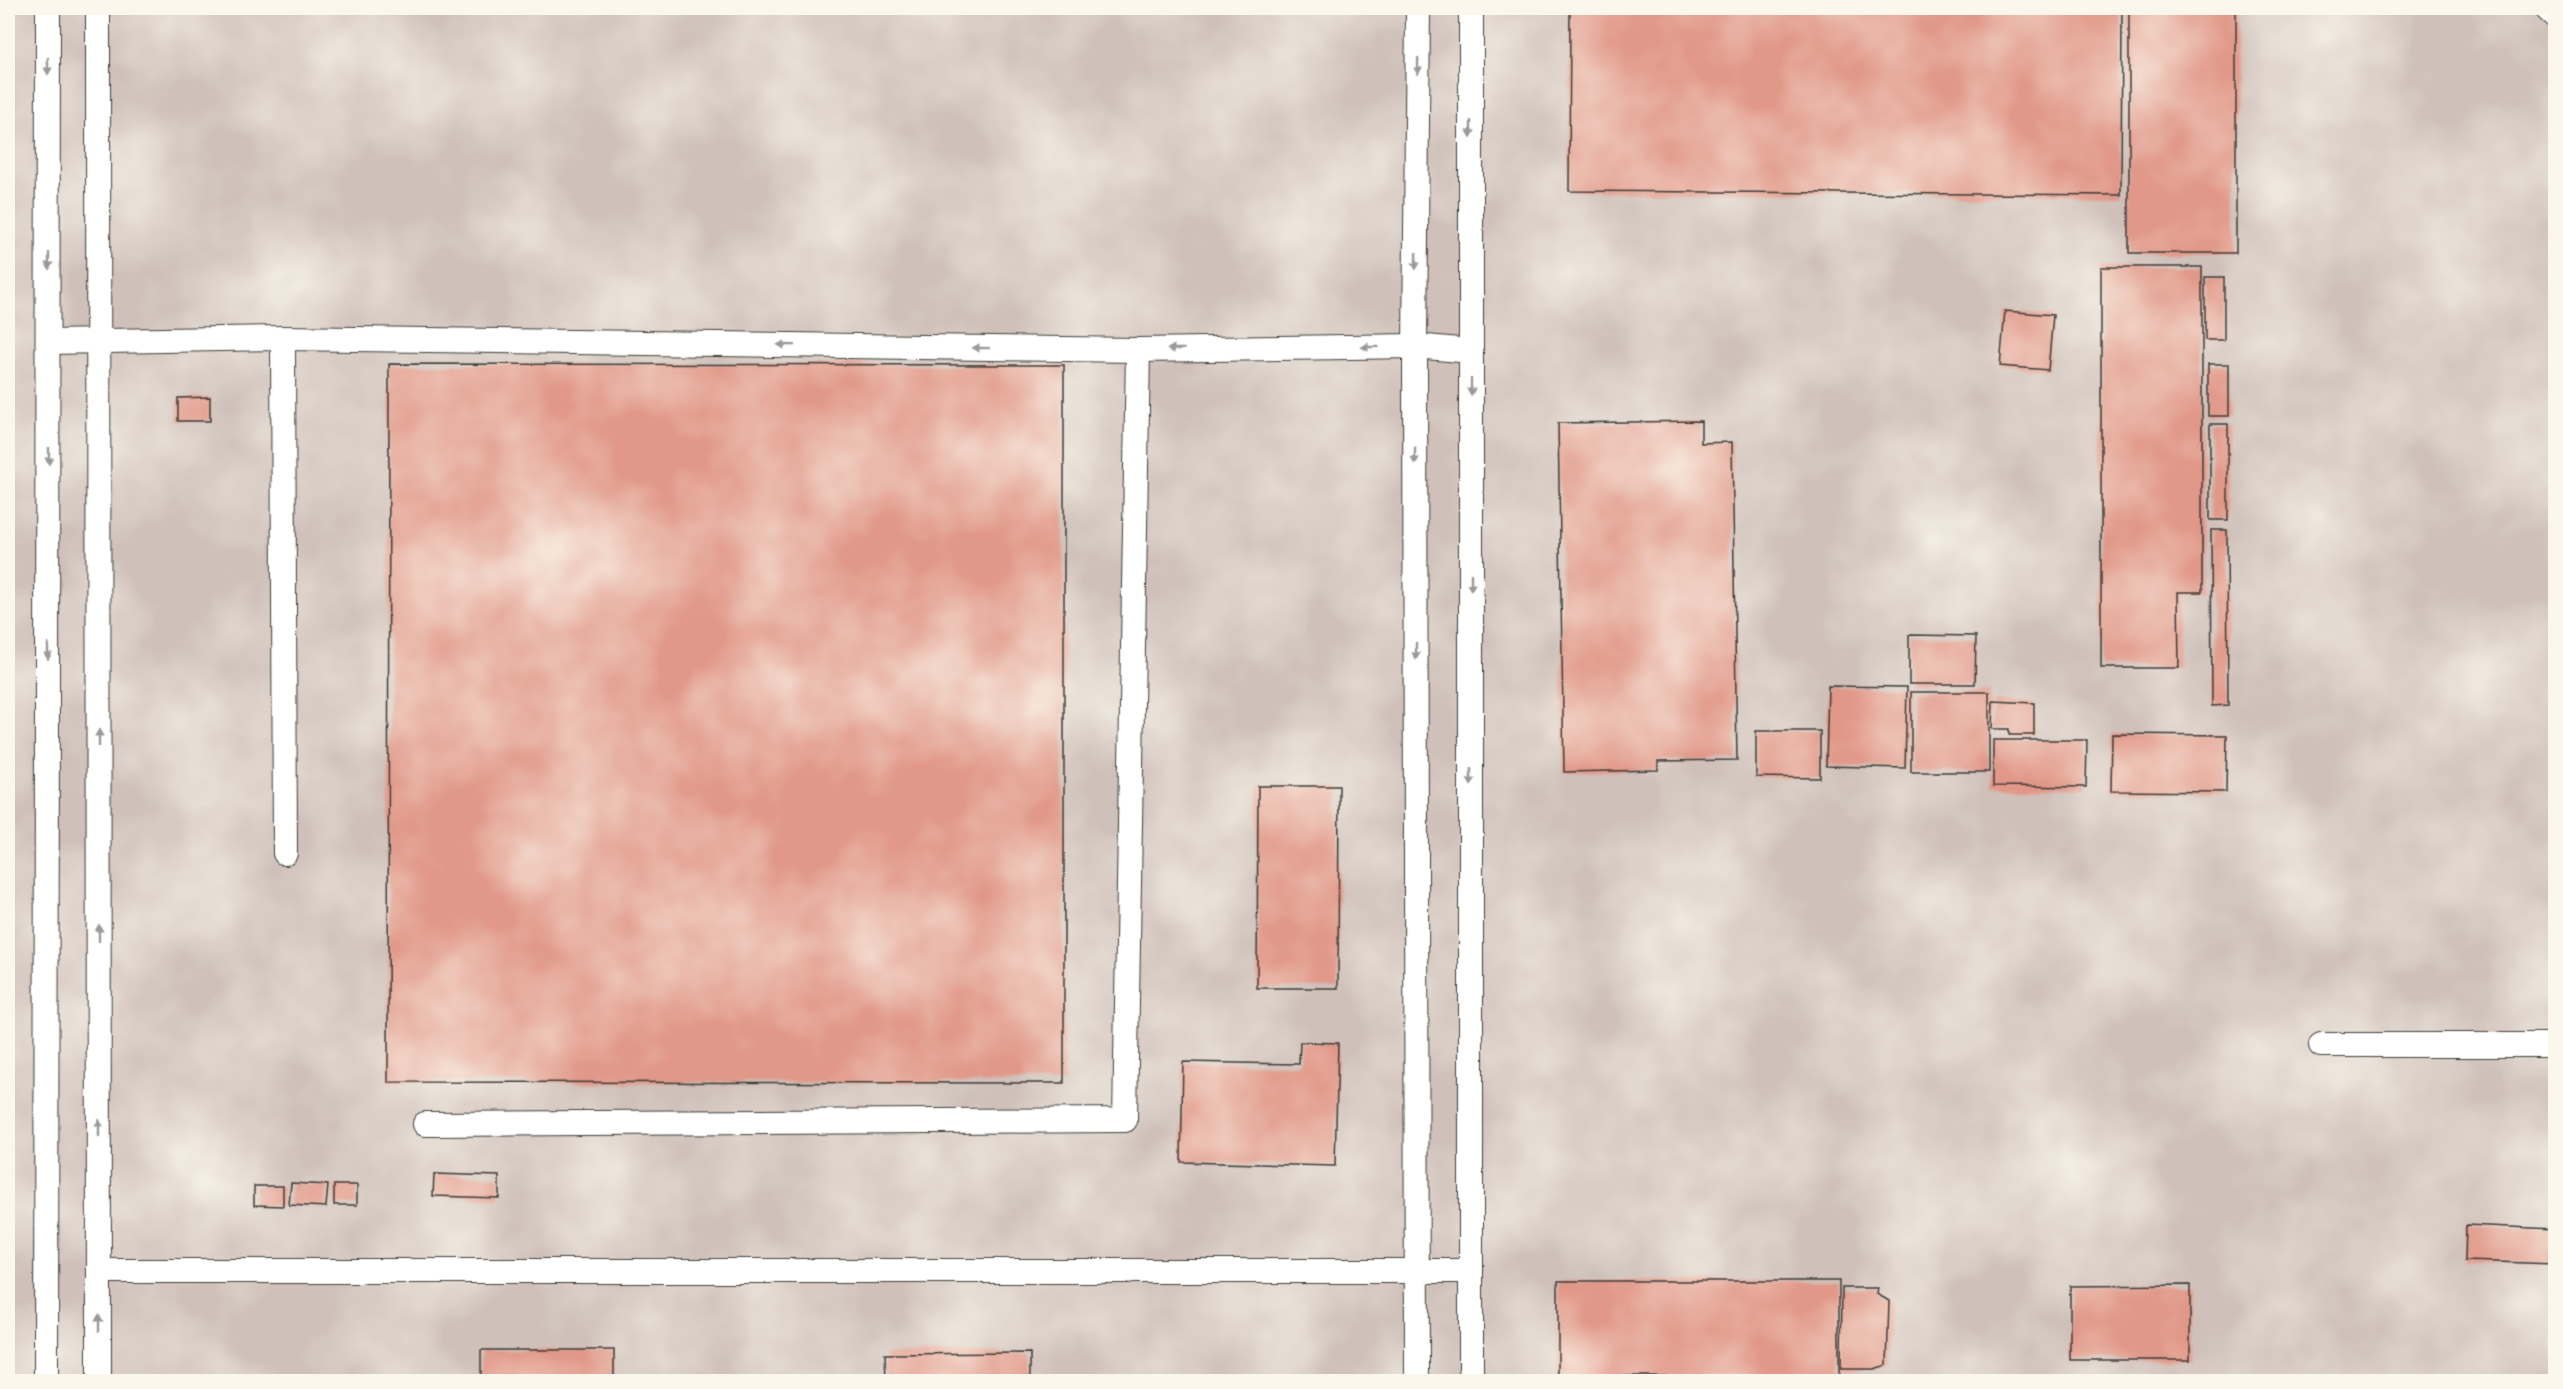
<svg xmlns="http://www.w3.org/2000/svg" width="2563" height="1389" font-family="Caveat,sans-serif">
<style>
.industrial{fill:#cfc1ba}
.building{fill:#e19888}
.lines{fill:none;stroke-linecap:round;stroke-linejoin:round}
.lane-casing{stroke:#3c3a36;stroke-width:26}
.lane{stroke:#fff;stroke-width:24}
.oneway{fill:#999}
</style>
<rect width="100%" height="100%" fill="#fbf7ec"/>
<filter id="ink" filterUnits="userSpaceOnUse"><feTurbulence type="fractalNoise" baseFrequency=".0167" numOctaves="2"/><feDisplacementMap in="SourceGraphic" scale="12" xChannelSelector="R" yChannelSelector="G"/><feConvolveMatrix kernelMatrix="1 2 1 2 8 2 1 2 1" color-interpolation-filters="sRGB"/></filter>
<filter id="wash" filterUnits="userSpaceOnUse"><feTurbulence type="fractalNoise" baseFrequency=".008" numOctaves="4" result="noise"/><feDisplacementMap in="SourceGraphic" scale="24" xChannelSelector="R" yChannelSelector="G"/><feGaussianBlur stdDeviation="1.35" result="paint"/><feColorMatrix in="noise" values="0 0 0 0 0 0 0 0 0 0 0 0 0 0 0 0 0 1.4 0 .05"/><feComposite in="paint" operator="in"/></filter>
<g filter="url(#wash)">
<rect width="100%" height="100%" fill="#efe5c8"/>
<rect class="industrial" x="8" y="8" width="2547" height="1373"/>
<g id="blocks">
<g class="building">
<path d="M1570 8H2122L2121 195 1569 191Z"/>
<rect x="2129" y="8" width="107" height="245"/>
<path d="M2101 267H2202V592H2178L2179 668H2101Z"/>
<rect x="2205" y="277" width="19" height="63"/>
<path d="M2005 311 2053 315 2048 370 2000 366Z"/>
<path d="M389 364 1064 365V1083L388 1082Z"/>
<rect x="2208" y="364" width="21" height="52"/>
<path d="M210 397V421H178V398Z"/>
<path d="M1701 421V443L1732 442 1737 760 1658 761V770L1564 772 1558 423Z"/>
<rect x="2210" y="424" width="18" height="96"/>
<path d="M2211 530H2227L2228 705 2212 706Z"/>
<path d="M1909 635 1976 636 1975 684H1909Z"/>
<path d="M1828 686 1907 687 1905 768 1826 766Z"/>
<rect x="1911" y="692" width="78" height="80"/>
<path d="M1993 701 2034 703V735H2009V729H1992Z"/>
<path d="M1756 731H1820V778L1756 777Z"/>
<path d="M2112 734 2227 735 2226 792 2111 791Z"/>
<path d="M1993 740H2087L2086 787 1993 786Z"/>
<path d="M1258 786H1339L1338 988H1257Z"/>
<path d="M1300 1042 1338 1043 1335 1166 1181 1162 1183 1062 1299 1064Z"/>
<path d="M434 1174 499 1176V1198L433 1196Z"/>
<path d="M291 1183 328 1185 326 1207 289 1205Z"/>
<rect x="334" y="1185" width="23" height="20"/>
<path d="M254 1186H283V1206L254 1205Z"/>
<path d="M2466 1225 2556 1229V1264L2465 1261Z"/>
<rect x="1558" y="1281" width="281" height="95"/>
<path d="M2190 1285V1360H2070V1286Z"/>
<path d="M1842 1288H1878L1877 1294 1889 1301 1887 1365 1874 1369H1841Z"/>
<rect x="481" y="1350" width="133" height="32"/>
<path d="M1030 1353V1382H886L885 1354Z"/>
</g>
</g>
</g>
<g filter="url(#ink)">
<use href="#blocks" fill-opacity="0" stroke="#3c3a36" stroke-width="1.5"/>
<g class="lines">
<defs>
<g id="lane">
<path d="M98 8 99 1382"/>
<path d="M1471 8V1382"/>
<path d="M2546 8 2556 17"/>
<path d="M283 338 285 853"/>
<path d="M49 342 283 338 1138 350 1415 346 1471 351"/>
<path d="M2321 1045H2556"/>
<path d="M425 1124 1125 1120 1138 350"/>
<path d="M99 1271H1471"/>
<path d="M46 1382 48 8"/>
<path d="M1417 1382 1415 346 1418 8"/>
</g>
</defs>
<use href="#lane" class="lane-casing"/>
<use href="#lane" class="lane"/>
</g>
<defs><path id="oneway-solid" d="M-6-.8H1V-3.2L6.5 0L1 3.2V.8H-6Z" transform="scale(1.5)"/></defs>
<g class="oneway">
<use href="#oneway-solid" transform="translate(48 66) rotate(90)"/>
<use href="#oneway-solid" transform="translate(1418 66) rotate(91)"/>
<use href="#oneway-solid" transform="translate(1471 129) rotate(90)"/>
<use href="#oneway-solid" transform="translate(49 261) rotate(90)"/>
<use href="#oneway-solid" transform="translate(1416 261) rotate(91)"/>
<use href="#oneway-solid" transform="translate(786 345) rotate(-179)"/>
<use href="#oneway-solid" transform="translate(1370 347) rotate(179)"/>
<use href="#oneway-solid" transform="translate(981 348) rotate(-179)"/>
<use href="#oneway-solid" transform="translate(1176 349) rotate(179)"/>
<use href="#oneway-solid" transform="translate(1471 387) rotate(90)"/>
<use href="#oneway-solid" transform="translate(49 456) rotate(90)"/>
<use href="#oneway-solid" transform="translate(1415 456) rotate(90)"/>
<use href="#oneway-solid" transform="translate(1471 582) rotate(90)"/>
<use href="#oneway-solid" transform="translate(48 651) rotate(90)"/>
<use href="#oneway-solid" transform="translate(1416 651) rotate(90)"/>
<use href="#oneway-solid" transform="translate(99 738) rotate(-90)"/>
<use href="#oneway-solid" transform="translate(1471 777) rotate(90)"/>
<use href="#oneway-solid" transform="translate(99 933) rotate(-90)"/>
<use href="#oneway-solid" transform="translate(99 1128) rotate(-90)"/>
<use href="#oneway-solid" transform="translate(99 1323) rotate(-90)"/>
</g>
</g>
<rect width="2563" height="1389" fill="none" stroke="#fbf7ec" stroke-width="30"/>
</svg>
